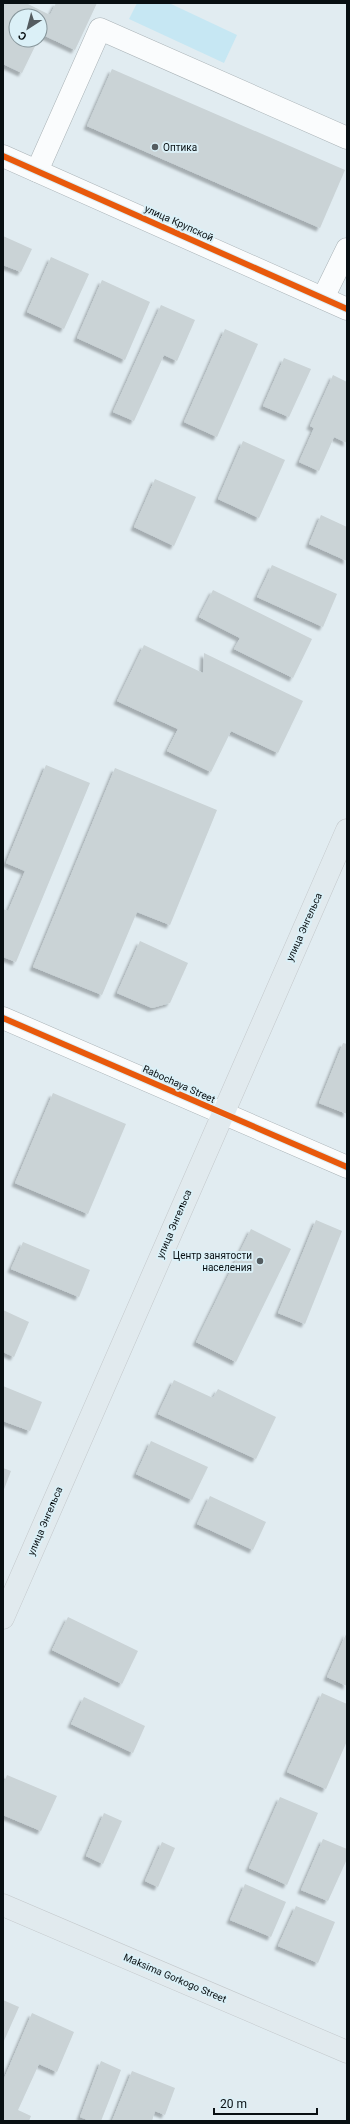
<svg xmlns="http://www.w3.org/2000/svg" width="350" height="2124" font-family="Roboto,sans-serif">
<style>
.green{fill:#c6e7f3}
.building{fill:#cad3d6;filter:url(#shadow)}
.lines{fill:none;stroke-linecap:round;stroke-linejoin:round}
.minor-casing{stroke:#a9b2b6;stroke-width:23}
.major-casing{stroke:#c3c8cb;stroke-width:23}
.minor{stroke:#fafcfd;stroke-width:22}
.major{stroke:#e1eaee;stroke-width:22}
.cycleway-casing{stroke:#dbf0f7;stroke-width:8}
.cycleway{stroke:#e8590c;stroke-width:6}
.poi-dot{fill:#545c60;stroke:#dbf0f7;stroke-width:1.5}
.labels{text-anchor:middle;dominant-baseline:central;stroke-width:4;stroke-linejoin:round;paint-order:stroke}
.poi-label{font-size:10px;fill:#080f12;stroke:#dbf0f7;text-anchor:start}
.street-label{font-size:10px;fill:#080f12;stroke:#dbf0f7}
</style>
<defs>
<filter id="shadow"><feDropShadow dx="-3.5" dy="3.5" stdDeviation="1" flood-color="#0004"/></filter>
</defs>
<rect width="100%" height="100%" fill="#e1ecf1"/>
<path class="green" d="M137 3H169L237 35 224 63 129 19Z"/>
<g class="building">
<path d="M3 3H26L50 15 56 3H97L75 50 41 34 40 37V16H16V40H38L22 73 3 64Z"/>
<path d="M112 69 345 170 320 228 87 126Z"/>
<path d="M3 236 32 249 21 272 3 265Z"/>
<path d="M51 257 89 274 64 329 27 312Z"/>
<path d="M102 280 150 302 125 360 77 338Z"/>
<path d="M161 305 195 320 177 361 164 355 134 421 113 412Z"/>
<path d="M225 329 258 344 217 437 184 422Z"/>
<path d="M284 358 311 369 289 417 263 406Z"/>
<path d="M333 375 347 382V443L334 437 319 471 299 462 314 428 310 426Z"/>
<path d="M243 441 285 460 259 518 218 499Z"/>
<path d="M155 479 196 497 174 546 134 527Z"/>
<path d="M321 515 347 527V561L309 544Z"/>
<path d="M272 565 337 594 323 627 257 597Z"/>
<path d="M213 590 312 639 293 678 234 649 240 638 199 617Z"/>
<path d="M144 645 203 673 204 653 303 701 278 753 231 731 211 772 167 751 178 729 117 701Z"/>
<path d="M46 765 90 783 16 962 3 957V909L8 911 25 871 6 863Z"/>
<path d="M115 768 217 810 170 925 137 912 102 995 33 967Z"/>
<path d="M140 941 188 963 170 1003 152 1008 117 993Z"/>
<path d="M343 1043 347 1044V1114L319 1103Z"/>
<path d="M53 1093 126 1124 88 1214 15 1183Z"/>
<path d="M316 1220 342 1231 305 1324 278 1313Z"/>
<path d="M251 1229 291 1249 236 1362 196 1342Z"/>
<path d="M23 1242 90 1270 79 1297 11 1269Z"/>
<path d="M3 1310 29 1322 14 1357 3 1352Z"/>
<path d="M174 1380 213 1398 218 1389 276 1417 256 1459 158 1414Z"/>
<path d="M3 1386 42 1402 30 1431 3 1421Z"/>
<path d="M151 1441 208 1467 192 1500 136 1474Z"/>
<path d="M3 1468 11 1471 3 1492Z"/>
<path d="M210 1496 266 1522 253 1550 197 1524Z"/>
<path d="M68 1617 138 1651 122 1684 52 1650Z"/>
<path d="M347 1632V1686L327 1677Z"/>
<path d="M322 1693 347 1704V1741L326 1789 287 1772Z"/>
<path d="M84 1697 145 1726 133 1753 71 1724Z"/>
<path d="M7 1775 57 1796 41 1831 3 1815V1785Z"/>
<path d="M280 1797 318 1813 287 1885 249 1868Z"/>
<path d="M104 1813 122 1821 103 1864 86 1856Z"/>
<path d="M323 1839 347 1849V1859L328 1901 301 1890Z"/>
<path d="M162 1842 175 1848 158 1887 145 1881Z"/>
<path d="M245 1884 286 1902 271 1937 230 1920Z"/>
<path d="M296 1906 335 1922 318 1963 278 1946Z"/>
<path d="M3 2000 19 2007 3 2043Z"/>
<path d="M32 2013 74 2032 57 2072 39 2064 18 2110 31 2116 29 2121H3V2081Z"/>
<path d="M101 2061 121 2070 101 2121H90L80 2117Z"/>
<path d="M132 2071 175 2088 165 2115 155 2111 152 2121H112Z"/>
</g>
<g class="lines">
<defs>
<g id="minor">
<path d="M3 156 347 309"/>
<path d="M37 171 100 29 347 138"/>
<path d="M323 298 347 249"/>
<path d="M3 1018 347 1167"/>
</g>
<g id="major">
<path d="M3 1618 347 830"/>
<path d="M3 1905 347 2052"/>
</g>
</defs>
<use href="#minor" class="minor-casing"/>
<use href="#major" class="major-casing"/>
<use href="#minor" class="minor"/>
<use href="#major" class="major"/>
<defs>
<g id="cycleway">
<path d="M3 156 347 309"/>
<path d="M3 1018 347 1167"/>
</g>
</defs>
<use href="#cycleway" class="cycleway-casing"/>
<use href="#cycleway" class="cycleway"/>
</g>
<g class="poi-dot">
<circle cx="155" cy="147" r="4"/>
<circle cx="260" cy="1261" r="4"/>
</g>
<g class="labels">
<g class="poi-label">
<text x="163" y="147">Оптика</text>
<text x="252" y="1255" text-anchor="end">Центр занятости<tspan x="252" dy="12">населения</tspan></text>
</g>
<g class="street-label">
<text transform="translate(179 223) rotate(24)">улица Крупской</text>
<text transform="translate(304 927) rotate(-66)">улица Энгельса</text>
<text transform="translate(179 1084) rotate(24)">Rabochaya Street</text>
<text transform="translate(174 1224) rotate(-67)">улица Энгельса</text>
<text transform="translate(45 1521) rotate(-67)">улица Энгельса</text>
<text transform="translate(175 1978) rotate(23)">Maksima Gorkogo Street</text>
</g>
</g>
<rect width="350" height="2124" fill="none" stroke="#080f12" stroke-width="8"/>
<g transform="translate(28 28) rotate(216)"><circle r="19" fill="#dbf0f7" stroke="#87969b"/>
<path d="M0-3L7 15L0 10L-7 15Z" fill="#545c60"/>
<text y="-6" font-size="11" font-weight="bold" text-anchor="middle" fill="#080f12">С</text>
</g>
<path d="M214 2108v6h103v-6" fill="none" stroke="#080f12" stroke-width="2"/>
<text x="220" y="2108" font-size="12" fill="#080f12" stroke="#dbf0f7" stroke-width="3" paint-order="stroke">20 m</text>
</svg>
